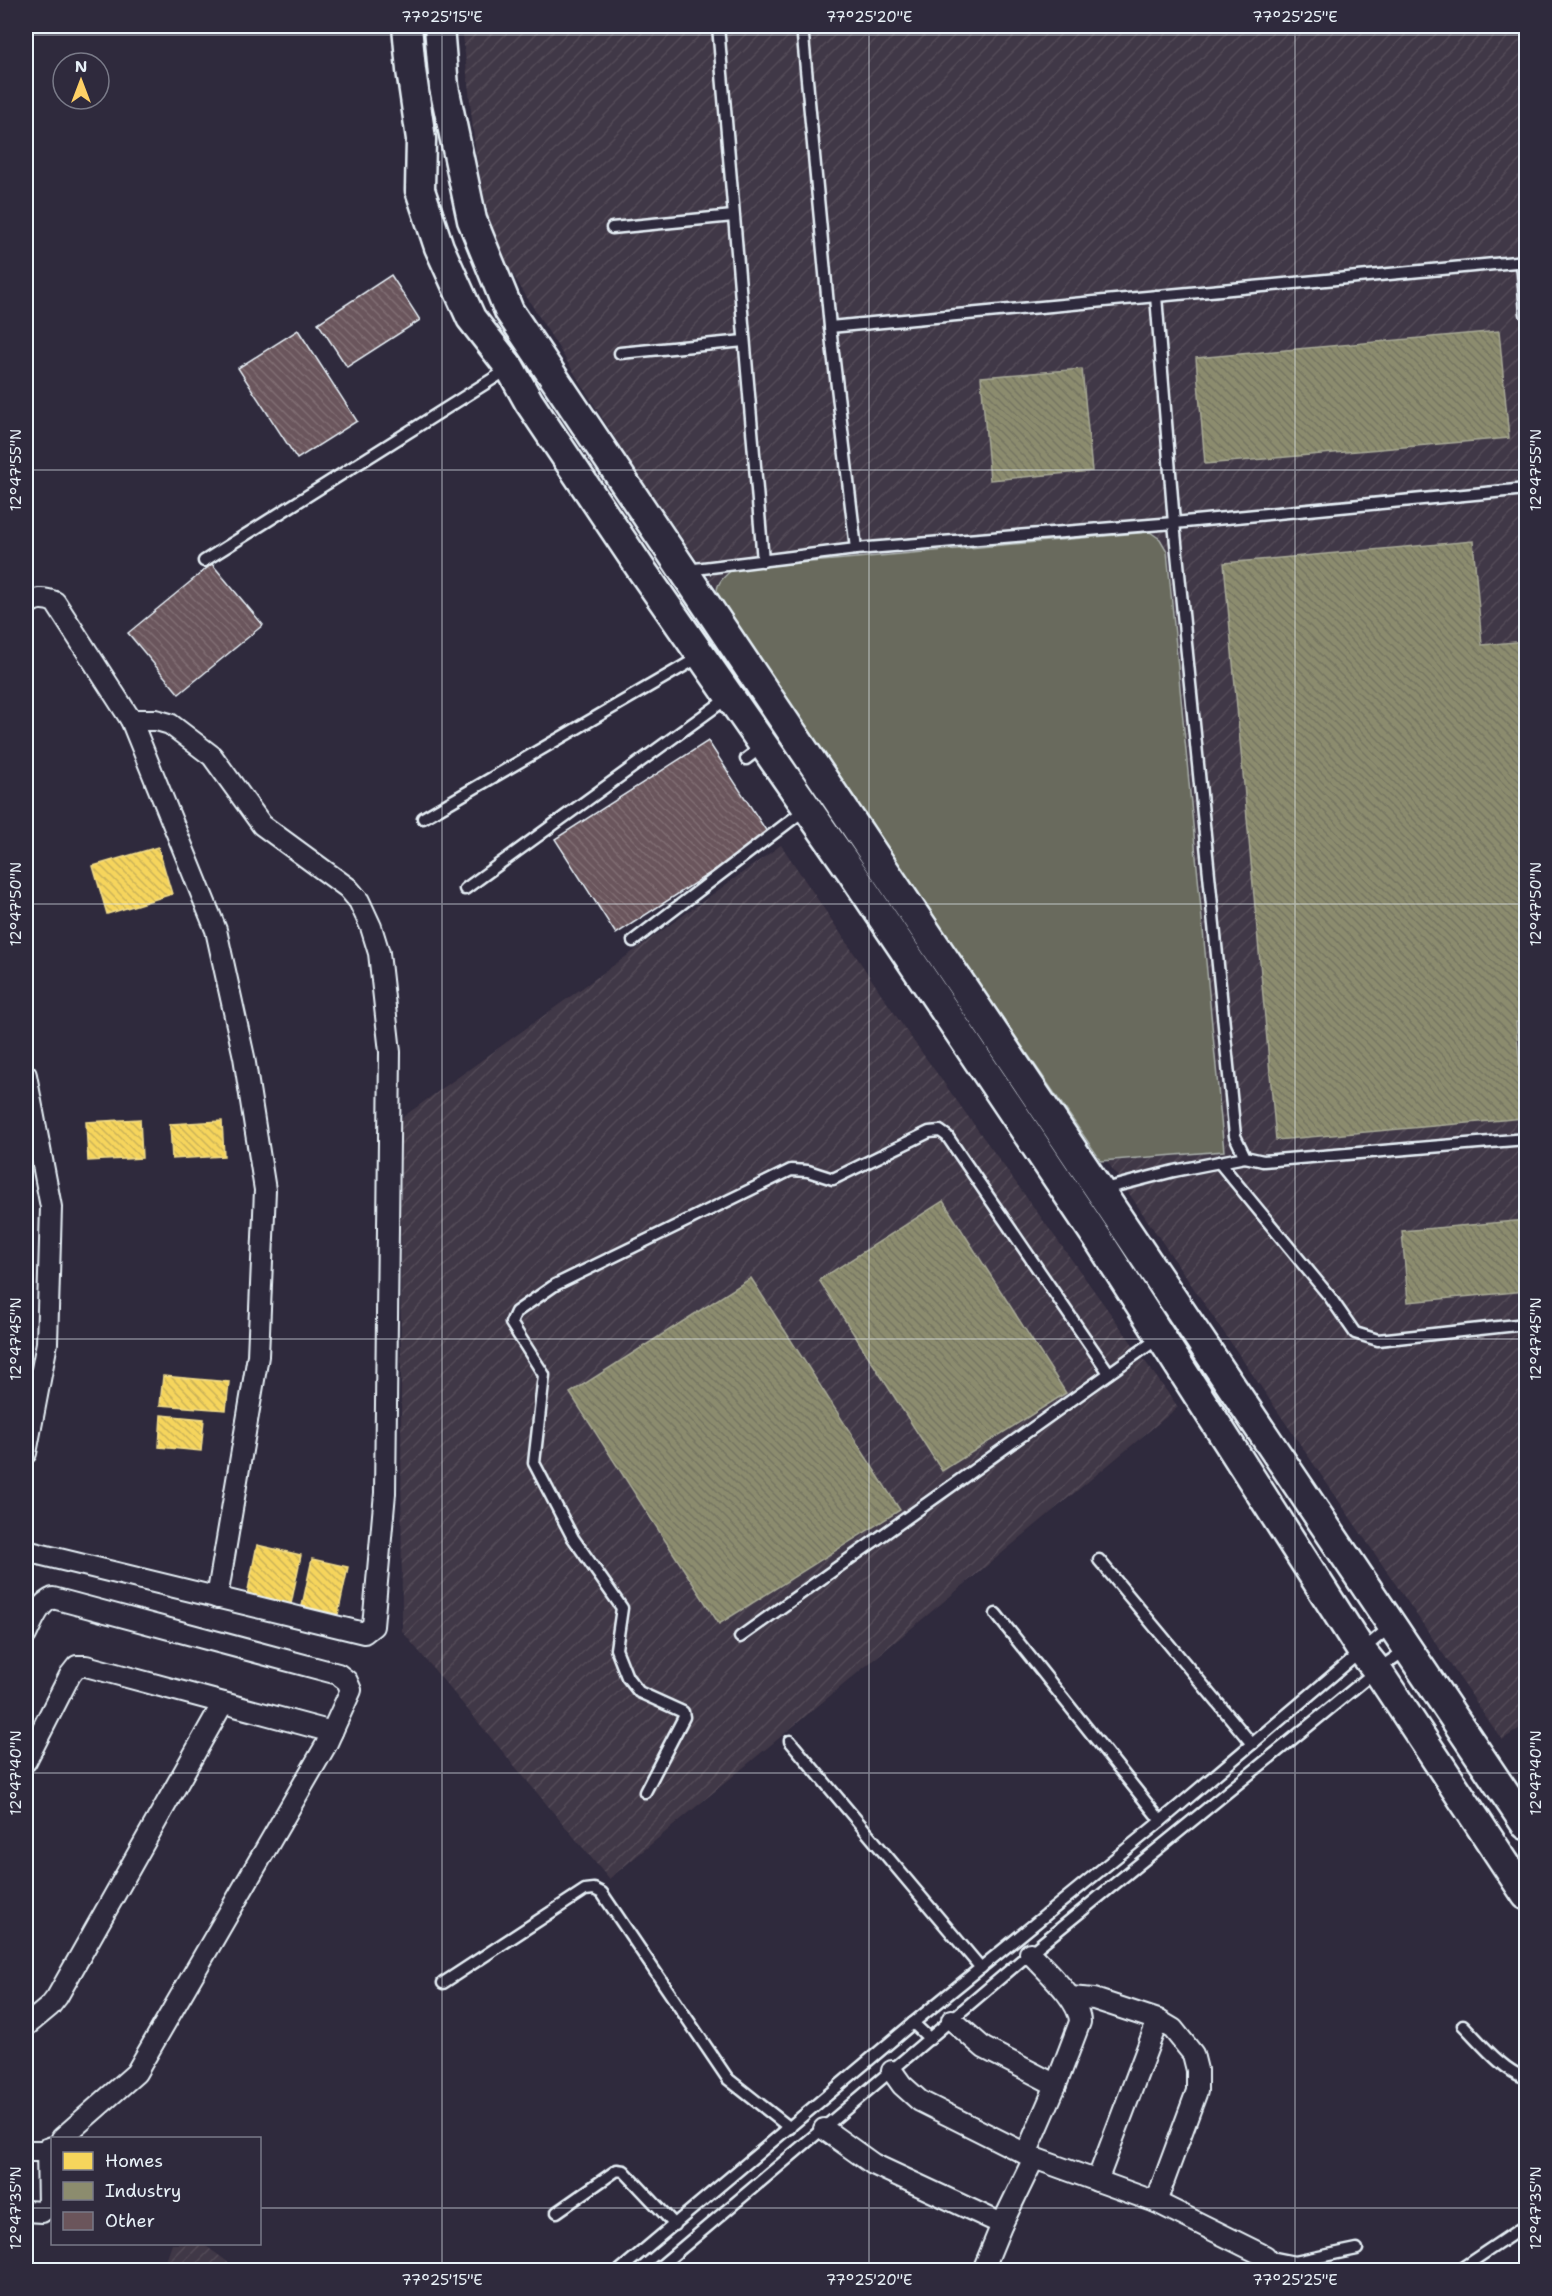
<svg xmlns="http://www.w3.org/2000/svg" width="1552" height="2296" font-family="'Shantell Sans',sans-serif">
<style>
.industrial{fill:url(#industrial-furrows)}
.green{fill:#696b5d;stroke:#a8aeaa;stroke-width:1.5}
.homes{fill:url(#homes-back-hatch);stroke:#f2dd8b;stroke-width:1.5}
.industry{fill:url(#industry-back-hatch);stroke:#a8aa97;stroke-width:1.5}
.building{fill:url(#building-back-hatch);stroke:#e8f1f8;stroke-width:1.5}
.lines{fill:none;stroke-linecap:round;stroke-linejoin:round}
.lane-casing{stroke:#e8f1f8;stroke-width:15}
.street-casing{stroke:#e8f1f8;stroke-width:24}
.secondary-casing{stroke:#e8f1f8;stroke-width:33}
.lane{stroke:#2f2a3d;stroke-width:10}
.street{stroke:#2f2a3d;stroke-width:20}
.secondary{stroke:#2f2a3d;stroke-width:28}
.ticks{fill:none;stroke:#e8f1f8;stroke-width:1.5;stroke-opacity:0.45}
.neatline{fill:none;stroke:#e8f1f8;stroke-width:2}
.ticks-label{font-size:15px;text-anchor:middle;fill:#e8f1f8}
</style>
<defs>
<pattern id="industrial-furrows" width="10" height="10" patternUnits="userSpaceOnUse" patternTransform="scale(1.5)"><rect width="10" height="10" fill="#413746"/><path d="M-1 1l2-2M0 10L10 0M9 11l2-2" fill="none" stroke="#534b58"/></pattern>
<pattern id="homes-back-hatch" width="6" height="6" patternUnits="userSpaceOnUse" patternTransform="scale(1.5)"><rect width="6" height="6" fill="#f6d55c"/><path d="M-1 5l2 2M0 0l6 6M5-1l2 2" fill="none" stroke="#cab258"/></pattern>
<pattern id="industry-back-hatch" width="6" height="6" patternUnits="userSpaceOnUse" patternTransform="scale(1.5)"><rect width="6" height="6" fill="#8c8c6e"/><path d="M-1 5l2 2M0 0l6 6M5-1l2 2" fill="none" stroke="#747461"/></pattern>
<pattern id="building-back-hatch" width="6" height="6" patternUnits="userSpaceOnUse" patternTransform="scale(1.5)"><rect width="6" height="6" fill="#6b555b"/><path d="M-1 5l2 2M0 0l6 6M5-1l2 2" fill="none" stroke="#806e73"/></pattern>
</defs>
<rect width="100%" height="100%" fill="#2f2a3d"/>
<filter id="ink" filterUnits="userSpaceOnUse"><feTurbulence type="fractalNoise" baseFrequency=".0167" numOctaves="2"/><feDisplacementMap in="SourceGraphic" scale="12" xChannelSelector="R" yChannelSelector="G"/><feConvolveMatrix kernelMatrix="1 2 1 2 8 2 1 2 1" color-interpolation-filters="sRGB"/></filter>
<g filter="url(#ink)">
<g class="industrial">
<path d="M462 26H1526V1724L1502 1740 628 459 493 243 475 148Z"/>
<path d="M781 845 907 1032 1178 1407 609 1879 402 1631 400 1119Z"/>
<path d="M172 2244H203L239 2270H163Z"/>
</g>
<path class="green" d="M1150 532 1160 539 1167 551 1224 1151 1101 1161 720 606C713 588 718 581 733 569Z"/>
<g class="homes">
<path d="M158 847 172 894 107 914 93 866Z"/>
<path d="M140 1119 142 1158 88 1161 86 1122Z"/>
<path d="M222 1121 224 1156 172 1159 170 1124Z"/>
<path d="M163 1376 229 1382 226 1410 160 1405Z"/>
<path d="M161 1415 204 1419 201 1451 159 1447Z"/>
<path d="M257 1545 301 1555 291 1604 247 1595Z"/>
<path d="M312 1559 348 1567 338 1614 302 1606Z"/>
</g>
<g class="industry">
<path d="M1499 331 1509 438 1205 464 1196 358Z"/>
<path d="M1082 369 1092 471 990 480 981 377Z"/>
<path d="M1473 541 1482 645 1526 641V1022H1516L1524 1118 1276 1140 1224 563Z"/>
<path d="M943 1201 1066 1393 942 1471 819 1280Z"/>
<path d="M1526 1220V1291L1408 1302 1402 1231Z"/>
<path d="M751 1278 900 1510 719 1624 570 1393Z"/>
</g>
<g class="building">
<path d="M391 275 420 320 347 367 318 323Z"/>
<path d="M298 330 357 421 297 459 238 368Z"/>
<path d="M212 564 263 625 179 694 128 633Z"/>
<path d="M708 741 769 835 616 934 555 839Z"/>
</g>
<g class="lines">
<defs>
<g id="lane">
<path d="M718 26 763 561"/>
<path d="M802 26 830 327 856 549"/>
<path d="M612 228 733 216"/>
<path d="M1522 262 1526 314"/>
<path d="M1156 296 1174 523 1235 1136 1245 1157 1263 1161 1526 1139"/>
<path d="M830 327 1526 261"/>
<path d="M620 353 744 341"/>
<path d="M204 561 510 368"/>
<path d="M687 570 856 549 1174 523 1526 489"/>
<path d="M746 759 763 746"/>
<path d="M423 818 701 656"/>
<path d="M465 889 729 697"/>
<path d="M633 941 807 808"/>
<path d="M1219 1162 1330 1297 1355 1333 1378 1340 1526 1324"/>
<path d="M1100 1190 1174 1171 1245 1157"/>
<path d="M1099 1560 1252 1744"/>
<path d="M996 1614 1161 1821"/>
<path d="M740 1637 1160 1337"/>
<path d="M790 1741 981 1968"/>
<path d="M645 1792 684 1717 683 1712 639 1692 627 1677 616 1649 622 1608 573 1538 534 1463 544 1375 511 1323 516 1312 555 1285 791 1170 808 1171 833 1179 929 1132 940 1131 947 1136 1109 1373"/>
<path d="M443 1983 585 1890 594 1889 602 1893 728 2079 790 2128"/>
<path d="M913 2023 930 2039"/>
<path d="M1463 2025C1481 2043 1502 2070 1526 2078"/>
<path d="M557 2212 617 2170 624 2171 675 2225"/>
<path d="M1265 2256 1295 2262 1357 2249"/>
<path d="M620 2270 913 2023 1161 1821 1391 1626"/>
<path d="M656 2270 1030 1953 1377 1670 1407 1649"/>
<path d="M1459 2270 1526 2225"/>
</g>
<g id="street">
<path d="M26 605C36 598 42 597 55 602L131 720 216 930 244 1057 265 1190 258 1356 217 1598"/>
<path d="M26 1075 51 1207 47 1343 26 1453"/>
<path d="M26 1551 364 1633 373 1626 385 1493 390 1052 379 953 371 927 359 901 348 888 262 825 212 756 170 724 156 720H131"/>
<path d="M26 1635C33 1621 38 1604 53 1598L338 1674 347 1681 351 1690 326 1745 136 2073 62 2138"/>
<path d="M26 1761 70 1675 77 1666H86L332 1732"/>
<path d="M1070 1997 1094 1999 1158 2020 1173 2029 1193 2054 1197 2070V2091L1156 2202"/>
<path d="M952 2020 984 2048 1056 2085 1080 2022C1080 2000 1044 1969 1030 1953"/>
<path d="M26 2026 50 2006 57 1997 223 1703"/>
<path d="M892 2071 902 2085 920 2101 1034 2158 1156 2202 1265 2256 1266 2270"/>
<path d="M824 2129 873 2164 1002 2224"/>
<path d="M26 2151H42L52 2147"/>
<path d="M1026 2154 1056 2085"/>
<path d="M1097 2181 1158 2020"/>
<path d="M26 2211 42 2212 48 2206 47 2149"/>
<path d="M983 2270 1002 2224 1034 2158"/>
</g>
<g id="secondary">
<path d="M407 26 411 70 421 139 420 190 439 247 471 318 510 368 529 402 641 569 853 874 1100 1242 1361 1650 1377 1670 1526 1895"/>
<path d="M439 26 444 87 472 220 509 311 1526 1825"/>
</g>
</defs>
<use href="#lane" class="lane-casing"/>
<use href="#street" class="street-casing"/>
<use href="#secondary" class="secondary-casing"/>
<use href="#lane" class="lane"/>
<use href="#street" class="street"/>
<use href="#secondary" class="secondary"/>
</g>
</g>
<path class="ticks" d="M442 26V2270M869 26V2270M1295 26V2270M26 35H1526M26 470H1526M26 904H1526M26 1339H1526M26 1773H1526M26 2208H52M260 2208H1526"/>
<rect width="1552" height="2296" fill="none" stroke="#2f2a3d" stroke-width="66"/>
<rect x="51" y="2137" width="210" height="108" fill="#2f2a3d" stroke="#797a88" stroke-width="1.5"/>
<rect x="63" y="2152" width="30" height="18" fill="#f6d55c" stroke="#797a88" stroke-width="1.5"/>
<text x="105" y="2167" font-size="18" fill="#e8f1f8">Homes</text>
<rect x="63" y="2182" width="30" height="18" fill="#8c8c6e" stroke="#797a88" stroke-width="1.5"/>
<text x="105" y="2197" font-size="18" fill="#e8f1f8">Industry</text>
<rect x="63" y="2212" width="30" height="18" fill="#6b555b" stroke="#797a88" stroke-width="1.5"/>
<text x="105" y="2227" font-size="18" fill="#e8f1f8">Other</text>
<g transform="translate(81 81)"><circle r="28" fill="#2f2a3d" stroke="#797a88" stroke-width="1.5"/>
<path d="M0-4.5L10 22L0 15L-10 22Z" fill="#ffd166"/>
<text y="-9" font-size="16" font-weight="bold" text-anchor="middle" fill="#e8f1f8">N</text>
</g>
<rect x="33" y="33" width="1486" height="2230" class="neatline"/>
<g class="ticks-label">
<text x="442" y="22">77°25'15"E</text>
<text x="869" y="22">77°25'20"E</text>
<text x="1295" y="22">77°25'25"E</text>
<text transform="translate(16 470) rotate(-90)" y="5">12°47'55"N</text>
<text transform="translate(1536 470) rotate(-90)" y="5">12°47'55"N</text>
<text transform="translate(16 904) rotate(-90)" y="5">12°47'50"N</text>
<text transform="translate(1536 904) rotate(-90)" y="5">12°47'50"N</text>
<text transform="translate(16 1339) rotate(-90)" y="5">12°47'45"N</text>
<text transform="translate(1536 1339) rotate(-90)" y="5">12°47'45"N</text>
<text transform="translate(16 1773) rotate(-90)" y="5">12°47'40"N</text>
<text transform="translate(1536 1773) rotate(-90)" y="5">12°47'40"N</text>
<text transform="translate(16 2208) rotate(-90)" y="5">12°47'35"N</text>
<text transform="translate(1536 2208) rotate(-90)" y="5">12°47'35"N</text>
<text x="442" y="2285">77°25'15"E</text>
<text x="869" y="2285">77°25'20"E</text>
<text x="1295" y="2285">77°25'25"E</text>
</g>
</svg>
